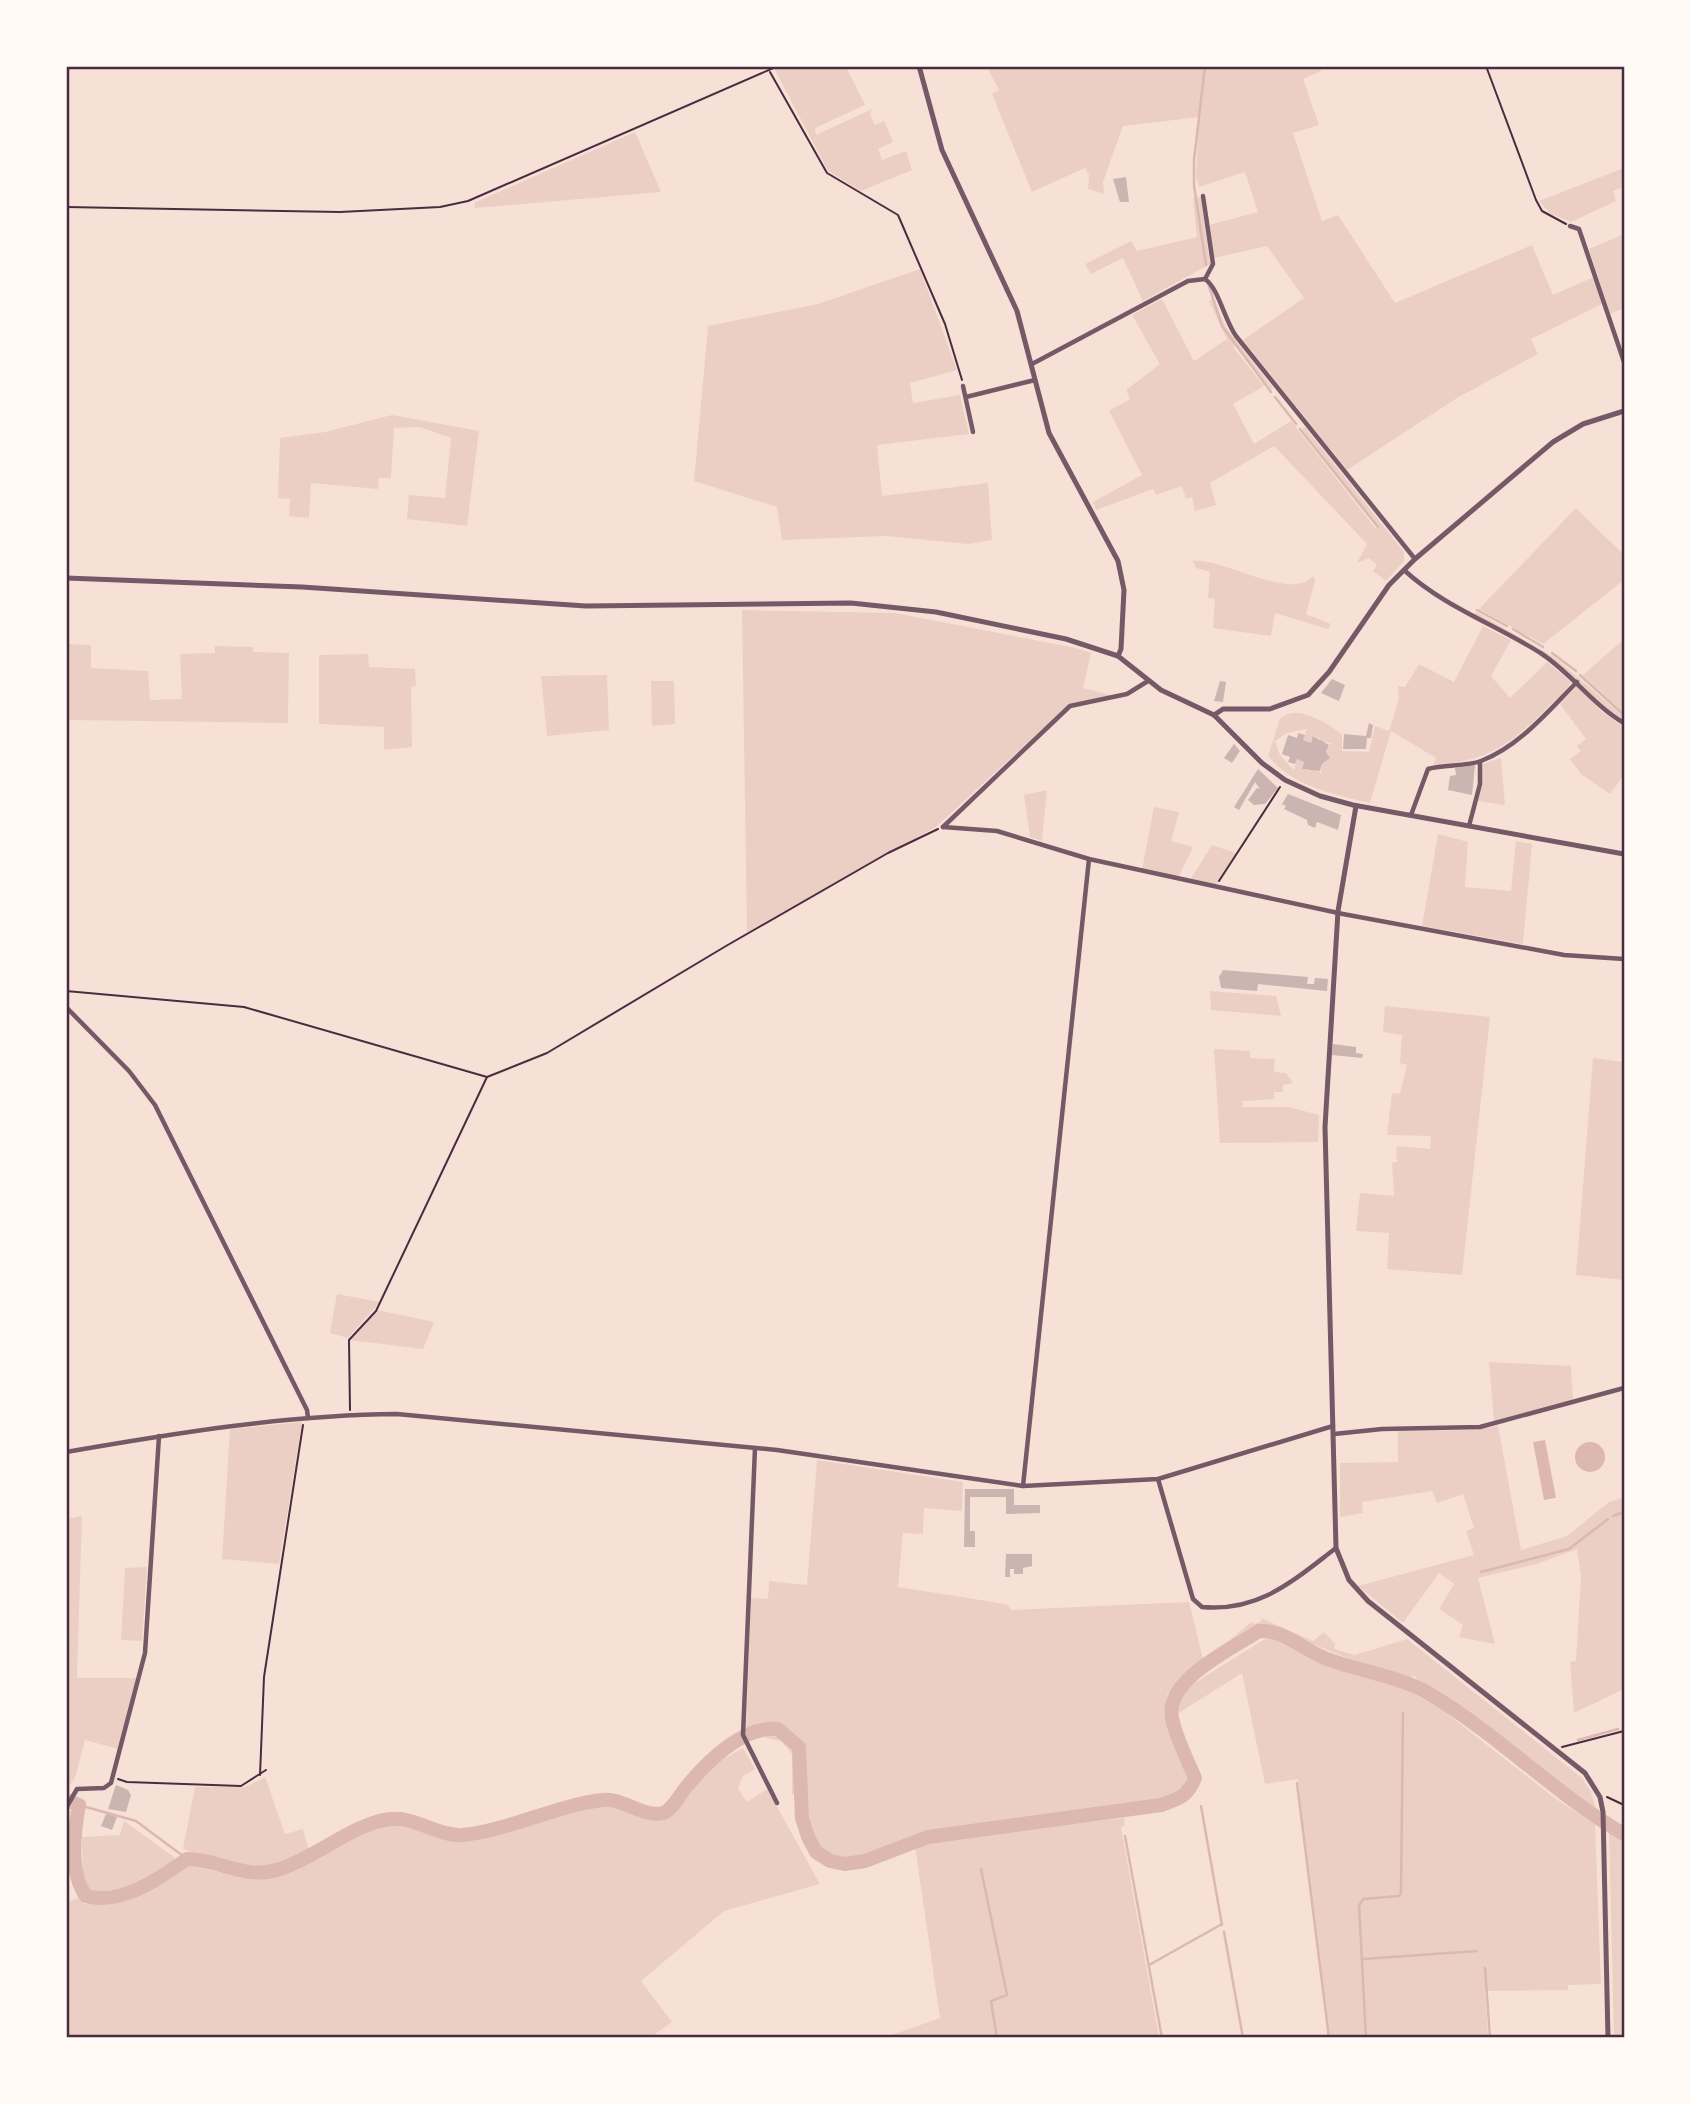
<svg xmlns="http://www.w3.org/2000/svg" width="1691" height="2104" font-family="'IBM Plex Sans',sans-serif">
<style>
.green{fill:#ebcfc5;fill-rule:evenodd}
.water{fill:#dcb8b0}
.lines{fill:none;stroke-linecap:round;stroke-linejoin:round}
.stream{stroke:#dcb8b0;stroke-width:2.5}
.river{stroke:#dcb8b0;stroke-width:14}
.building{fill:#ccb4b1}
.path{stroke:#4a2c40;stroke-width:2}
.minor{stroke:#755966;stroke-width:4.5}
.tertiary{stroke:#755966;stroke-width:5}
.neatline{fill:none;stroke:#4a2c40;stroke-width:2.5}
</style>
<rect width="100%" height="100%" fill="#f7e1d7"/>
<g class="green">
<path d="M782 66 846 67 865 105 815 128 816 135 872 109 870 114 875 125 884 121 893 142 878 149 882 160 906 151 912 170 861 191 828 171 775 70Z"/>
<path d="M987 67H1320L1321 71 1303 79 1319 125 1293 133 1322 221 1338 215 1395 303 1532 245 1553 295 1594 277 1602 304 1531 339 1538 354 1457 398 1347 470 1243 340 1304 298 1267 246 1214 258 1209 225 1258 212 1245 172 1199 187 1196 176 1199 117 1123 126 1103 182 1104 194 1088 189 1089 175 1085 168 1032 192 992 94 999 90Z"/>
<path d="M635 132 661 192 475 208 474 203Z"/>
<path d="M1624 168V187L1613 191 1616 201 1571 222 1551 214 1539 201Z"/>
<path d="M1201 197 1210 264 1143 301 1123 258 1091 274 1085 264 1131 241 1137 251 1197 237 1193 198Z"/>
<path d="M1624 234V308L1610 314 1589 249Z"/>
<path d="M920 269 957 370 910 383 913 403 960 395 969 434 877 445 882 496 988 483 992 540 968 544 886 536 782 540 777 507 694 481 708 326 818 304Z"/>
<path d="M1162 299 1194 361 1227 339 1209 301 1213 299 1227 329 1273 388 1271 389 1237 345 1233 347 1264 386 1233 404 1254 444 1291 421 1376 529 1378 526 1302 429 1305 427 1404 552V561L1386 581 1373 571 1377 565 1369 558 1357 563 1367 544 1274 446 1210 483 1216 505 1195 511 1192 497 1186 499 1182 486 1156 495 1153 489 1096 510 1093 502 1142 475 1109 411 1130 399 1126 390 1160 364 1132 315Z"/>
<path d="M392 415 479 431 467 526 407 519 409 495 445 498 451 438 420 427 394 428 391 478H379L378 489 311 483 309 518 289 516 290 499 278 498 280 438 325 432Z"/>
<path d="M1576 508 1624 555V580L1543 644 1479 609Z"/>
<path d="M1193 561C1225 558 1290 602 1313 576L1315 581 1306 614 1331 624 1328 629 1275 613 1271 636 1213 628 1215 599 1208 598 1210 572 1196 568Z"/>
<path d="M742 610 895 613 1076 648 1091 653 1083 688 1111 695 1067 706 936 827 747 932Z"/>
<path d="M1476 612 1554 657 1624 717V720L1608 710 1553 659 1474 614Z"/>
<path d="M1483 626 1511 640 1491 676 1510 698 1547 662 1571 682C1565 692 1554 701 1545 710 1509 746 1484 762 1433 765L1436 758 1391 731 1370 803C1335 795 1292 786 1268 756L1280 719C1296 703 1327 723 1342 734V751L1369 752 1375 726 1389 731 1399 699 1398 686 1405 687 1419 664 1454 682ZM1307 729 1303 740 1311 743 1314 736 1320 738V742L1331 743 1326 752 1330 758 1322 764 1321 773 1311 768 1309 771 1302 769 1304 762 1297 759 1294 770 1280 755 1275 741 1287 733Z"/>
<path d="M1624 639V713L1583 675Z"/>
<path d="M67 644 91 645V668L148 671 150 700 182 699 180 654 215 653V646L253 647V652L289 653 288 723 67 720Z"/>
<path d="M368 654 369 667 415 669 416 686 411 687 412 747 384 750V727L319 724V655Z"/>
<path d="M607 675 609 730 547 736 541 676Z"/>
<path d="M651 681H674L675 724 652 726Z"/>
<path d="M1577 686 1601 711 1624 727V775L1610 794 1581 774 1570 759 1581 751 1577 746 1586 739 1560 704Z"/>
<path d="M1501 758 1505 805 1477 801 1483 764Z"/>
<path d="M1047 790 1042 841 1030 837 1024 795Z"/>
<path d="M1154 807 1179 812 1171 841 1193 847 1178 878 1142 870Z"/>
<path d="M1438 834 1468 842 1465 887 1511 891 1516 841 1532 844 1523 944 1422 926Z"/>
<path d="M1212 845 1236 853 1215 886 1190 880Z"/>
<path d="M1210 991 1276 996 1281 1016 1211 1010Z"/>
<path d="M1385 1006 1490 1017 1462 1275 1387 1269 1389 1233 1356 1231 1360 1193 1394 1196 1392 1163 1399 1161 1396 1158 1397 1146 1430 1149 1431 1136 1387 1135 1392 1093 1400 1094 1407 1065 1400 1063 1402 1035 1383 1032Z"/>
<path d="M1214 1049 1250 1051V1058L1275 1059 1274 1072 1286 1073 1293 1083 1283 1085V1092H1274V1099L1243 1101 1242 1107H1289L1319 1115 1318 1142 1220 1143Z"/>
<path d="M1593 1058 1624 1062V1280L1576 1275Z"/>
<path d="M337 1294 380 1302 348 1338 330 1333Z"/>
<path d="M377 1310 434 1322 423 1349 350 1340Z"/>
<path d="M1489 1362 1571 1366 1573 1400 1494 1421Z"/>
<path d="M302 1422 279 1564 222 1559 230 1429Z"/>
<path d="M1498 1426 1521 1550 1567 1536 1609 1502 1624 1497V1689L1574 1713 1570 1662 1576 1661 1581 1577 1577 1549 1537 1564 1478 1578 1495 1644 1459 1637 1463 1625 1439 1609 1454 1584 1439 1573 1403 1623 1358 1586 1474 1555 1466 1531 1474 1528 1463 1494 1437 1503 1432 1491 1362 1502 1363 1513 1340 1517V1463L1398 1462V1431L1473 1430Z"/>
<path d="M817 1460 963 1482 962 1511 924 1508 923 1534 903 1533 898 1587 1006 1604 1012 1610 1189 1602 1203 1659 1210 1657 1251 1622 1255 1624 1261 1621V1618L1313 1641 1324 1632 1335 1644 1334 1649 1355 1655 1407 1639 1582 1778 1591 1792 1596 1808C1532 1770 1480 1717 1415 1681L1416 1677 1413 1676 1411 1680 1352 1660 1264 1624 1186 1674 1167 1695 1164 1715 1189 1783 1181 1793 1159 1800C1114 1806 1068 1814 1022 1820 986 1825 946 1825 912 1837 888 1845 864 1866 837 1859 771 1842 847 1691 746 1734L751 1598 768 1599 769 1581 807 1585Z"/>
<path d="M82 1516 77 1678H137L118 1749 85 1740 76 1775 67 1790V1519Z"/>
<path d="M147 1567 142 1641 121 1640 125 1568Z"/>
<path d="M1268 1637 1332 1665 1399 1686 1440 1708 1556 1799 1595 1824 1601 1984 1568 1985V1990L1485 1991 1488 2037H1328L1298 1779 1265 1784 1242 1673 1179 1713 1178 1717C1175 1705 1176 1698 1185 1689Z"/>
<path d="M772 1732C802 1737 797 1771 795 1794H792V1754L781 1741 766 1738V1733Z"/>
<path d="M743 1748 755 1769 743 1776 738 1789 747 1802 767 1789 820 1884 724 1911 641 1981 672 2022 651 2037 67 2038V1902L78 1898 85 1904C126 1901 154 1882 190 1865L243 1878 262 1877 313 1861 354 1837 391 1824 463 1841 598 1805C622 1803 640 1821 664 1818L718 1762Z"/>
<path d="M265 1777 285 1834 303 1829 309 1851C259 1875 234 1868 183 1849L195 1787H245Z"/>
<path d="M1124 1818 1125 1826 1121 1827 1159 2037H886L940 2018 915 1846 985 1834Z"/>
<path d="M124 1821 174 1857 176 1861 172 1867 118 1890 88 1892 83 1887 82 1837 120 1835Z"/>
<path d="M1609 1831 1624 1843V2037H1614Z"/>
</g>
<g class="water">
<path d="M1545 1440 1556 1498 1544 1500 1533 1442Z"/>
<circle cx="1590" cy="1457" r="15"/>
</g>
<g class="lines">
<g class="stream">
<path d="M1205 66 1194 160V185L1206 265"/>
<path d="M1208 283 1222 326 1271 392"/>
<path d="M1275 397 1296 424"/>
<path d="M1300 429 1378 527"/>
<path d="M1477 610 1507 626"/>
<path d="M1513 629 1543 647"/>
<path d="M1552 653 1576 671"/>
<path d="M1580 675 1624 715"/>
<path d="M1613 1516 1624 1512"/>
<path d="M1481 1572 1569 1549 1608 1519"/>
<path d="M1578 1740 1618 1729"/>
<path d="M1297 1783 1329 2038"/>
<path d="M79 1805 136 1821 187 1859"/>
<path d="M1201 1806 1222 1925"/>
<path d="M1125 1836 1162 2038"/>
<path d="M981 1869 1007 1995 991 2001 997 2038"/>
<path d="M80 1898 86 1896"/>
<path d="M1224 1932 1243 2038"/>
<path d="M1363 1959 1477 1951"/>
<path d="M1149 1965 1222 1924"/>
<path d="M1485 1968 1490 2038"/>
<path d="M448 2037V2038"/>
<path d="M1366 2038 1359 1906 1363 1899 1399 1896 1401 1892 1403 1713"/>
</g>
<path class="river" d="M66 1800 79 1805C74 1832 69 1873 86 1896 121 1906 160 1878 187 1859 221 1859 244 1881 280 1869 315 1858 356 1822 391 1819 416 1817 440 1837 463 1835 510 1830 554 1806 602 1800 622 1797 643 1818 663 1813 673 1810 680 1794 687 1786 708 1761 742 1726 778 1729L799 1747 802 1818 808 1837 816 1852 830 1861 845 1864 865 1861 928 1837 1161 1805C1179 1799 1188 1796 1195 1778 1187 1759 1176 1738 1172 1718 1164 1680 1232 1649 1259 1631 1283 1629 1305 1651 1327 1659 1362 1672 1401 1676 1433 1696 1501 1737 1556 1795 1624 1834"/>
</g>
<g class="building">
<path d="M1126 177 1129 202H1120L1113 179Z"/>
<path d="M1332 679 1345 685 1339 701 1321 693Z"/>
<path d="M1220 681 1226 682 1223 702 1214 701Z"/>
<path d="M1369 723 1373 725 1371 738H1367L1366 749H1343L1344 734 1366 736Z"/>
<path d="M1298 733 1305 735 1303 740 1311 743 1313 736 1329 745 1326 752 1330 758 1322 764 1320 771 1302 769 1304 762 1297 759 1295 764 1288 762 1290 757 1282 754 1288 735 1297 738Z"/>
<path d="M1234 744 1240 751 1232 763 1224 758Z"/>
<path d="M1475 765 1472 795 1448 790 1450 776 1456 775 1455 768Z"/>
<path d="M1258 769 1278 788 1265 804 1254 805 1248 800 1257 788 1260 789 1255 782 1239 810 1234 807Z"/>
<path d="M1288 794 1341 815 1338 830 1317 822 1315 828 1308 825 1307 820 1284 809 1286 806 1282 804Z"/>
<path d="M1223 970 1308 977 1307 984H1314L1315 978 1328 979 1327 991 1258 984 1257 991 1221 988 1219 977Z"/>
<path d="M1333 1044 1356 1047V1053L1363 1054 1362 1058 1332 1055Z"/>
<path d="M965 1489H1014V1505H1040V1513L1006 1514V1497H970V1531H975V1547H964Z"/>
<path d="M1006 1554H1032V1566L1023 1568V1574H1014V1569H1010V1577H1005Z"/>
<path d="M116 1785 128 1790 131 1795 126 1812 108 1809Z"/>
<path d="M106 1814 117 1817 112 1830 101 1826Z"/>
</g>
<g class="lines">
<g class="path">
<path d="M1486 66 1536 200 1542 211 1566 224"/>
<path d="M770 72 827 173 898 215 945 324 962 380"/>
<path d="M66 207 340 212 440 207 468 201 778 66"/>
<path d="M1219 881 1280 787"/>
<path d="M66 991 244 1007 487 1077 547 1053 726 946 888 853 938 829"/>
<path d="M350 1410 349 1340 376 1311 487 1077"/>
<path d="M1562 1747 1624 1731"/>
<path d="M260 1775 264 1677 303 1425"/>
<path d="M118 1779 127 1782 241 1786 266 1770"/>
<path d="M1607 1797 1624 1805"/>
</g>
<g class="minor">
<path d="M1203 196 1213 264 1205 279"/>
<path d="M1570 226 1579 229 1624 362"/>
<path d="M1032 364 1188 281 1205 279C1219 289 1224 319 1236 336L1415 559"/>
<path d="M963 386 973 432"/>
<path d="M966 397 1035 380"/>
<path d="M1404 570C1444 607 1497 625 1542 654 1572 674 1593 705 1624 723"/>
<path d="M1411 815 1428 769C1445 764 1465 767 1481 761 1520 746 1549 710 1577 682"/>
<path d="M1469 826 1480 784V762"/>
<path d="M943 827 997 831 1089 859 1343 914 1564 955 1624 959"/>
<path d="M943 827 1070 706 1127 694 1148 681"/>
<path d="M66 1007 129 1071 155 1105 307 1410 308 1418"/>
<path d="M1334 1434 1382 1429 1480 1427 1624 1388"/>
<path d="M755 1448 743 1735 777 1803"/>
<path d="M66 1452C176 1433 285 1415 397 1414L777 1450 1023 1486 1158 1479 1333 1426"/>
<path d="M1158 1479 1193 1599 1202 1607C1260 1612 1294 1580 1336 1548"/>
<path d="M1023 1486 1089 859"/>
<path d="M66 1808 77 1789 104 1788 111 1783 145 1653 159 1436"/>
</g>
<g class="tertiary">
<path d="M919 66 942 150 1017 311 1049 433 1118 561 1124 590 1121 649 1118 656"/>
<path d="M66 578 302 587 586 606 851 603 936 612 1066 639 1118 656 1161 690 1214 715 1262 763 1285 780 1320 796 1353 805 1624 854"/>
<path d="M1214 715 1223 709H1270L1308 695 1329 672 1389 585 1415 559 1553 442 1583 424 1624 411"/>
<path d="M1356 806 1338 911 1325 1127 1336 1548 1349 1580 1368 1601 1585 1773 1600 1797 1603 1812 1608 2038"/>
</g>
</g>
<rect width="1691" height="2104" fill="none" stroke="#fffaf5" stroke-width="136"/>
<rect x="68" y="68" width="1555" height="1968" class="neatline"/>
</svg>
